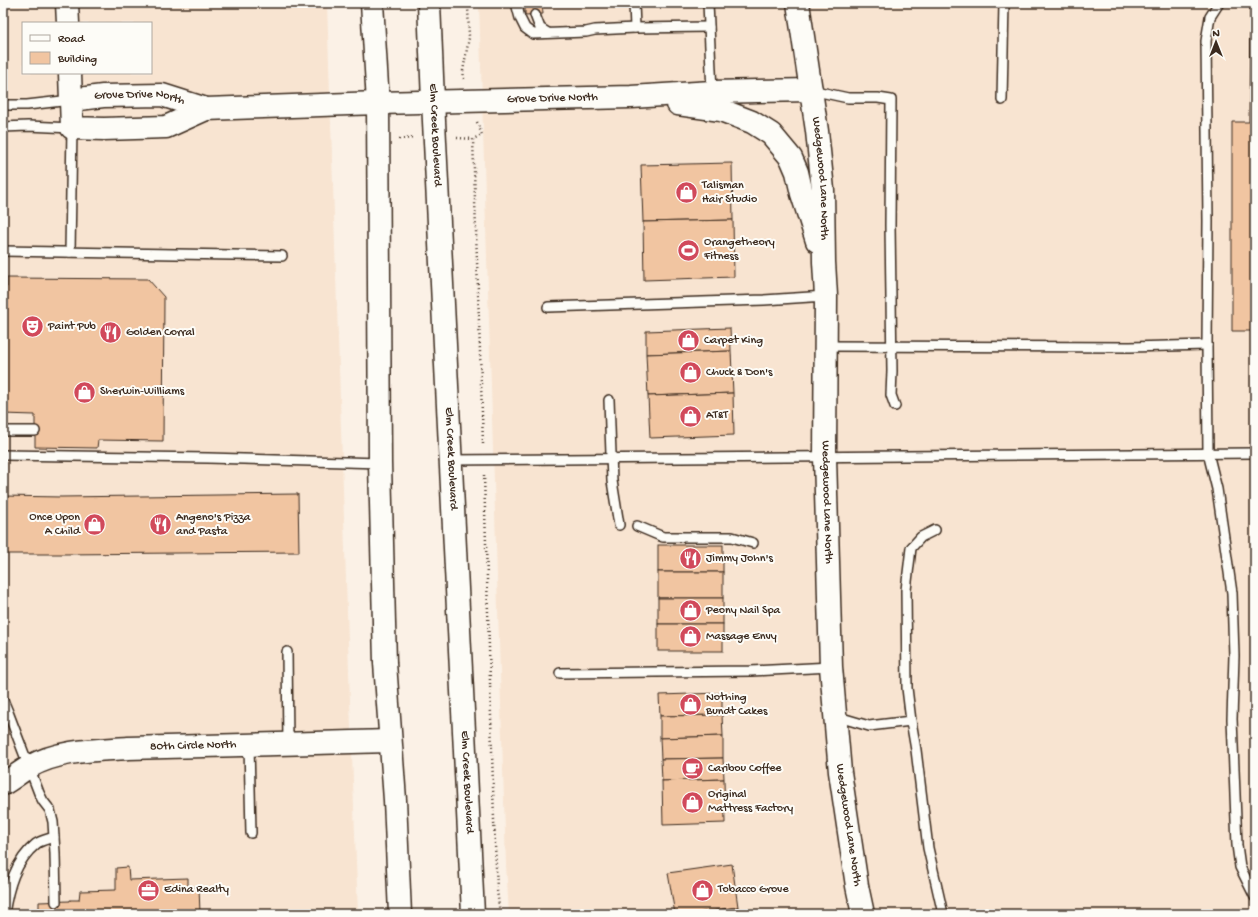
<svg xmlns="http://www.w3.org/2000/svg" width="1258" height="917" font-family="'Gochi Hand',sans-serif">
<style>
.built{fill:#f8e4d1;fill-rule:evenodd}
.building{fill:#f1c5a1;stroke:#3b2a1e}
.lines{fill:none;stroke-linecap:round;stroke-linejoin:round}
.lane-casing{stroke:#3b2a1e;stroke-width:12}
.secondary-casing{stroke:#3b2a1e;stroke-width:25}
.path{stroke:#3b2a1e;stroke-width:2.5;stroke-dasharray:1 3;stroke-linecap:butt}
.lane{stroke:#fdfcf7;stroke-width:9}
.secondary{stroke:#fdfcf7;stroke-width:22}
.labels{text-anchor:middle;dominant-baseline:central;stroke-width:4;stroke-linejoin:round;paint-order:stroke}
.street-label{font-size:12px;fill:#3b2a1e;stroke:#fdfcf7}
.poi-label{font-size:12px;fill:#3b2a1e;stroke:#fdfcf7;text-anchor:start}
</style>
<rect width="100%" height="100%" fill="#fbf1e6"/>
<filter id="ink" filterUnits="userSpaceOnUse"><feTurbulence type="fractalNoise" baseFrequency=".025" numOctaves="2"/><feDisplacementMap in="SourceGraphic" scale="8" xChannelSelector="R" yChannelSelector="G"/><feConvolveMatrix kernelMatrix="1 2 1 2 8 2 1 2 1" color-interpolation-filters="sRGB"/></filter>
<g filter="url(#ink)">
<g class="built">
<path d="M3 3H327L350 701 358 914H3ZM23 23H151V73H23Z"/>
<path d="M479 3H1255V914H509L506 865Z"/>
</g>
<g class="building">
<path d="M525 3H542L543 14 525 15Z"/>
<path d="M646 3H687V5L646 6Z"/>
<path d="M1250 9H1255V331H1232V122H1249Z"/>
<path d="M732 163 733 220 643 222 641 165Z"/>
<path d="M733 220 734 277 644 280 643 222Z"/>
<path d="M7 278 148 279 164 297 163 441 98 440 97 448 35 447V415L3 414V287H7Z"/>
<path d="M730 328 731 351 646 354V331Z"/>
<path d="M731 351 733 393 648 396 646 354Z"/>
<path d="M733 393 734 435 650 438 648 396Z"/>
<path d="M298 494 299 552 62 554H3V496L61 497Z"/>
<rect x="658" y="545" width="65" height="27"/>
<rect x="658" y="572" width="65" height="26"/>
<rect x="658" y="598" width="65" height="26"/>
<rect x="658" y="624" width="65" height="27"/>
<path d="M722 693V715L660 716 659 695Z"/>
<path d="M722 715 723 736 660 738V716Z"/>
<path d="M723 736V758L661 759 660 738Z"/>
<path d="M723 758 724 779 662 781 661 759Z"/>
<path d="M724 779 725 823 663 825 662 781Z"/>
<path d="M732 864 738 907 690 914H675L668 873Z"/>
<path d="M128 867 129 880 188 878V887H199L200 914H39V902L70 901V900H79L80 891 116 890V868Z"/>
<path d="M738 907 739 914H690Z"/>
</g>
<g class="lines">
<defs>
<g id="lane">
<path d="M516 3 520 18 525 28 533 34 586 32 595 30 635 28 709 27"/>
<path d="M634 3 635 28"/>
<path d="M708 3 712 92"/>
<path d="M1219 3 1210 17 1206 41 1208 221 1207 345 1208 453 1217 489 1232 593 1234 656 1232 719 1237 845 1240 867 1255 897"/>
<path d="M535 15 540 28 548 33"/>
<path d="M811 90 848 98H878L891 100 890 225 892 371 891 395 895 406"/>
<path d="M1002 100 1004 3"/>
<path d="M3 105H27L71 100"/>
<path d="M3 127 28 126 72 128 70 252"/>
<path d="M3 251 282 256"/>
<path d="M548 307 764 300 826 296"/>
<path d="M826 346 1130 347 1207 345"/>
<path d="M609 400 612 481 619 525"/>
<path d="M3 431H35"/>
<path d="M3 455 208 458 380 463"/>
<path d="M450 460 1255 453"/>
<path d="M637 526 663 537H732L753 543"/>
<path d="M935 530 921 537 911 548 906 590 907 688 911 721 916 750 928 848 943 914"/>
<path d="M287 652 288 744"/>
<path d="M560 673 751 671 831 667"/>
<path d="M3 700 8 712 39 793 43 801 50 810 53 822 55 853 56 902"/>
<path d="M835 716 869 726 911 721"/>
<path d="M249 745 251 833"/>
<path d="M4 914C8 888 15 861 36 844 41 840 49 839 54 837"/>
</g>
<g id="secondary">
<path d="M67 3 68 23"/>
<path d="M372 3 378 103 380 463 385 663 395 800 400 914"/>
<path id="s1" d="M429 3 433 101 473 914"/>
<path id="s2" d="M798 3 817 131 823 190 824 262 826 296 825 457 831 667 840 772 857 886 863 914"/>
<path d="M70 73 72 128 104 129 166 127 206 109"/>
<path id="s3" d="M71 100 103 96 162 95 206 109 378 103 631 97 712 92 811 90"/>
<path d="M678 104 721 110 752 122 771 134 791 158 797 172 802 194 817 241"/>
<path id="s4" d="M3 784C12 779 20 772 29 767 58 750 96 750 128 748L390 741"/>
</g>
</defs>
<use href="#lane" class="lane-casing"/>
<use href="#secondary" class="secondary-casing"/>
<g class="path">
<path d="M464 79 463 71 469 38 468 3"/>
<path d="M477 122 482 135 473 139 483 444"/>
<path d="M457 138 473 139"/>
<path d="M399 139 414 138"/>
<path d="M484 475 494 820 497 890 500 914"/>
</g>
<use href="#lane" class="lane"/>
<use href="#secondary" class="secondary"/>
</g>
</g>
<defs>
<symbol id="shop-disc" viewBox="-11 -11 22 22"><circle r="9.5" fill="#d1495b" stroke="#fdfcf7"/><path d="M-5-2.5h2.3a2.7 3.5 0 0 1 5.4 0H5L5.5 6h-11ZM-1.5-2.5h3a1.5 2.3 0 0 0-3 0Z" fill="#fff"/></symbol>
<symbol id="stadium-disc" viewBox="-11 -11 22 22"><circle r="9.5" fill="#d1495b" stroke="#fdfcf7"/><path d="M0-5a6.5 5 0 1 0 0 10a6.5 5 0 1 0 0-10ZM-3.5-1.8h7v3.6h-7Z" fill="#fff"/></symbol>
<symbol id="theatre-disc" viewBox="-11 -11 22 22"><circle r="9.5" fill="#d1495b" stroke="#fdfcf7"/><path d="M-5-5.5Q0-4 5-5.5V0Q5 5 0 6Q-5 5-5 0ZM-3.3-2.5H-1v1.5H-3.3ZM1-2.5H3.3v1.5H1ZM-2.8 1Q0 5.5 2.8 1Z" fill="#fff"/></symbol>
<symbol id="restaurant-disc" viewBox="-11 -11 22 22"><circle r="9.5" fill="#d1495b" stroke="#fdfcf7"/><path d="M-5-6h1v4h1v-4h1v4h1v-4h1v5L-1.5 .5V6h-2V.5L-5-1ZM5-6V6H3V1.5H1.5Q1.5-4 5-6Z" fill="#fff"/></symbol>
<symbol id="cafe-disc" viewBox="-11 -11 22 22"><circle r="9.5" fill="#d1495b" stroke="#fdfcf7"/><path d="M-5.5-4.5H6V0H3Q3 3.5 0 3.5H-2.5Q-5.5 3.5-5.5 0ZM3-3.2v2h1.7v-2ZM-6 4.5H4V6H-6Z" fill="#fff"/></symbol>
<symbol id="office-disc" viewBox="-11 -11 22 22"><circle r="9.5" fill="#d1495b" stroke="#fdfcf7"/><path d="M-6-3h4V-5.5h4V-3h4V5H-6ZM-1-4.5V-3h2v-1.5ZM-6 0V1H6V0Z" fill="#fff"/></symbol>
</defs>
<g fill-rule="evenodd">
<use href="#shop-disc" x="674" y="180" width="25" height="25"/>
<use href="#stadium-disc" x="676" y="238" width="25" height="25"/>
<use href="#theatre-disc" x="20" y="314" width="25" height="25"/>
<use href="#restaurant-disc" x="98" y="320" width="25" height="25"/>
<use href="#shop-disc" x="676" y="328" width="25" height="25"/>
<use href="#shop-disc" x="678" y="360" width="25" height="25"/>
<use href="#shop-disc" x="72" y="380" width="25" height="25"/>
<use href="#shop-disc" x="678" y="404" width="25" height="25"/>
<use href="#shop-disc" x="82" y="512" width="25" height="25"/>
<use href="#restaurant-disc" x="148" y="512" width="25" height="25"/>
<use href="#restaurant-disc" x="678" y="546" width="25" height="25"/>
<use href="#shop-disc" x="678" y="598" width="25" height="25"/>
<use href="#shop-disc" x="678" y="624" width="25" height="25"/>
<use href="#shop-disc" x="678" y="692" width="25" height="25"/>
<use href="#cafe-disc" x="680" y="756" width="25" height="25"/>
<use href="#shop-disc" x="680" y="790" width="25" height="25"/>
<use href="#office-disc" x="136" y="878" width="25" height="25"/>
<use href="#shop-disc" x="690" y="878" width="25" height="25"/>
</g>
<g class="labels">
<g class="street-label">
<text stroke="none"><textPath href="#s3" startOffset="484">Grove Drive North</textPath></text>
<text stroke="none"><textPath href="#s3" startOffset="69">Grove Drive North</textPath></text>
<text stroke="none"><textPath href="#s1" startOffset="132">Elm Creek Boulevard</textPath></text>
<text stroke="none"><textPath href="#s2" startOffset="177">Wedgewood Lane North</textPath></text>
<text stroke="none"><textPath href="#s1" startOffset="456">Elm Creek Boulevard</textPath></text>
<text stroke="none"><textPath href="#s2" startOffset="501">Wedgewood Lane North</textPath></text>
<text stroke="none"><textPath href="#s4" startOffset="198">80th Circle North</textPath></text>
<text stroke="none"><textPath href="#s1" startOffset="780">Elm Creek Boulevard</textPath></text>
<text stroke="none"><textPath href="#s2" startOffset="825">Wedgewood Lane North</textPath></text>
</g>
<g class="poi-label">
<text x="702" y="186">Talisman<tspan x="702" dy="14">Hair Studio</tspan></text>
<text x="704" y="243">Orangetheory<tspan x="704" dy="14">Fitness</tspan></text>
<text x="48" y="327">Paint Pub</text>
<text x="126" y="333">Golden Corral</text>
<text x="704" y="341">Carpet King</text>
<text x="706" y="373">Chuck &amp; Don's</text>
<text x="100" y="392">Sherwin-Williams</text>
<text x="706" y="416">AT&amp;T</text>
<text x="80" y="518" text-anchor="end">Once Upon<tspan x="80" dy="14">A Child</tspan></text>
<text x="176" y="518">Angeno's Pizza<tspan x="176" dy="14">and Pasta</tspan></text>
<text x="706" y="559">Jimmy John's</text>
<text x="706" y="611">Peony Nail Spa</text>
<text x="706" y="637">Massage Envy</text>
<text x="706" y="698">Nothing<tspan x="706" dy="14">Bundt Cakes</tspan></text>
<text x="708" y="769">Caribou Coffee</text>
<text x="708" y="795">Original<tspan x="708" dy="14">Mattress Factory</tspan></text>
<text x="164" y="890">Edina Realty</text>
<text x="718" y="890">Tobacco Grove</text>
</g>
</g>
<rect width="1258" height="917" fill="none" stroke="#fdfcf7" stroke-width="16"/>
<rect x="8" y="8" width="1242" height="901" fill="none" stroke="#3b2a1e" stroke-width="1.5" filter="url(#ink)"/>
<rect x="22" y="22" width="130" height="52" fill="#fdfcf7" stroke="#afa8a0"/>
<rect x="30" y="35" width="20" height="6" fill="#fdfcf7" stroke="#afa8a0"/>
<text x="58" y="42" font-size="12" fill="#3b2a1e">Road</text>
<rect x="30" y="52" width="20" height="12" fill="#f1c5a1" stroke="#afa8a0"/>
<text x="58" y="62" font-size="12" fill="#3b2a1e">Building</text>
<g transform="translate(1216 42)" stroke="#fdfcf7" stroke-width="3" paint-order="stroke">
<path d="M0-3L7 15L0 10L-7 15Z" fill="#3b2a1e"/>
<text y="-6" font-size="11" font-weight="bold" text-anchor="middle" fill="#3b2a1e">N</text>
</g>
</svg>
